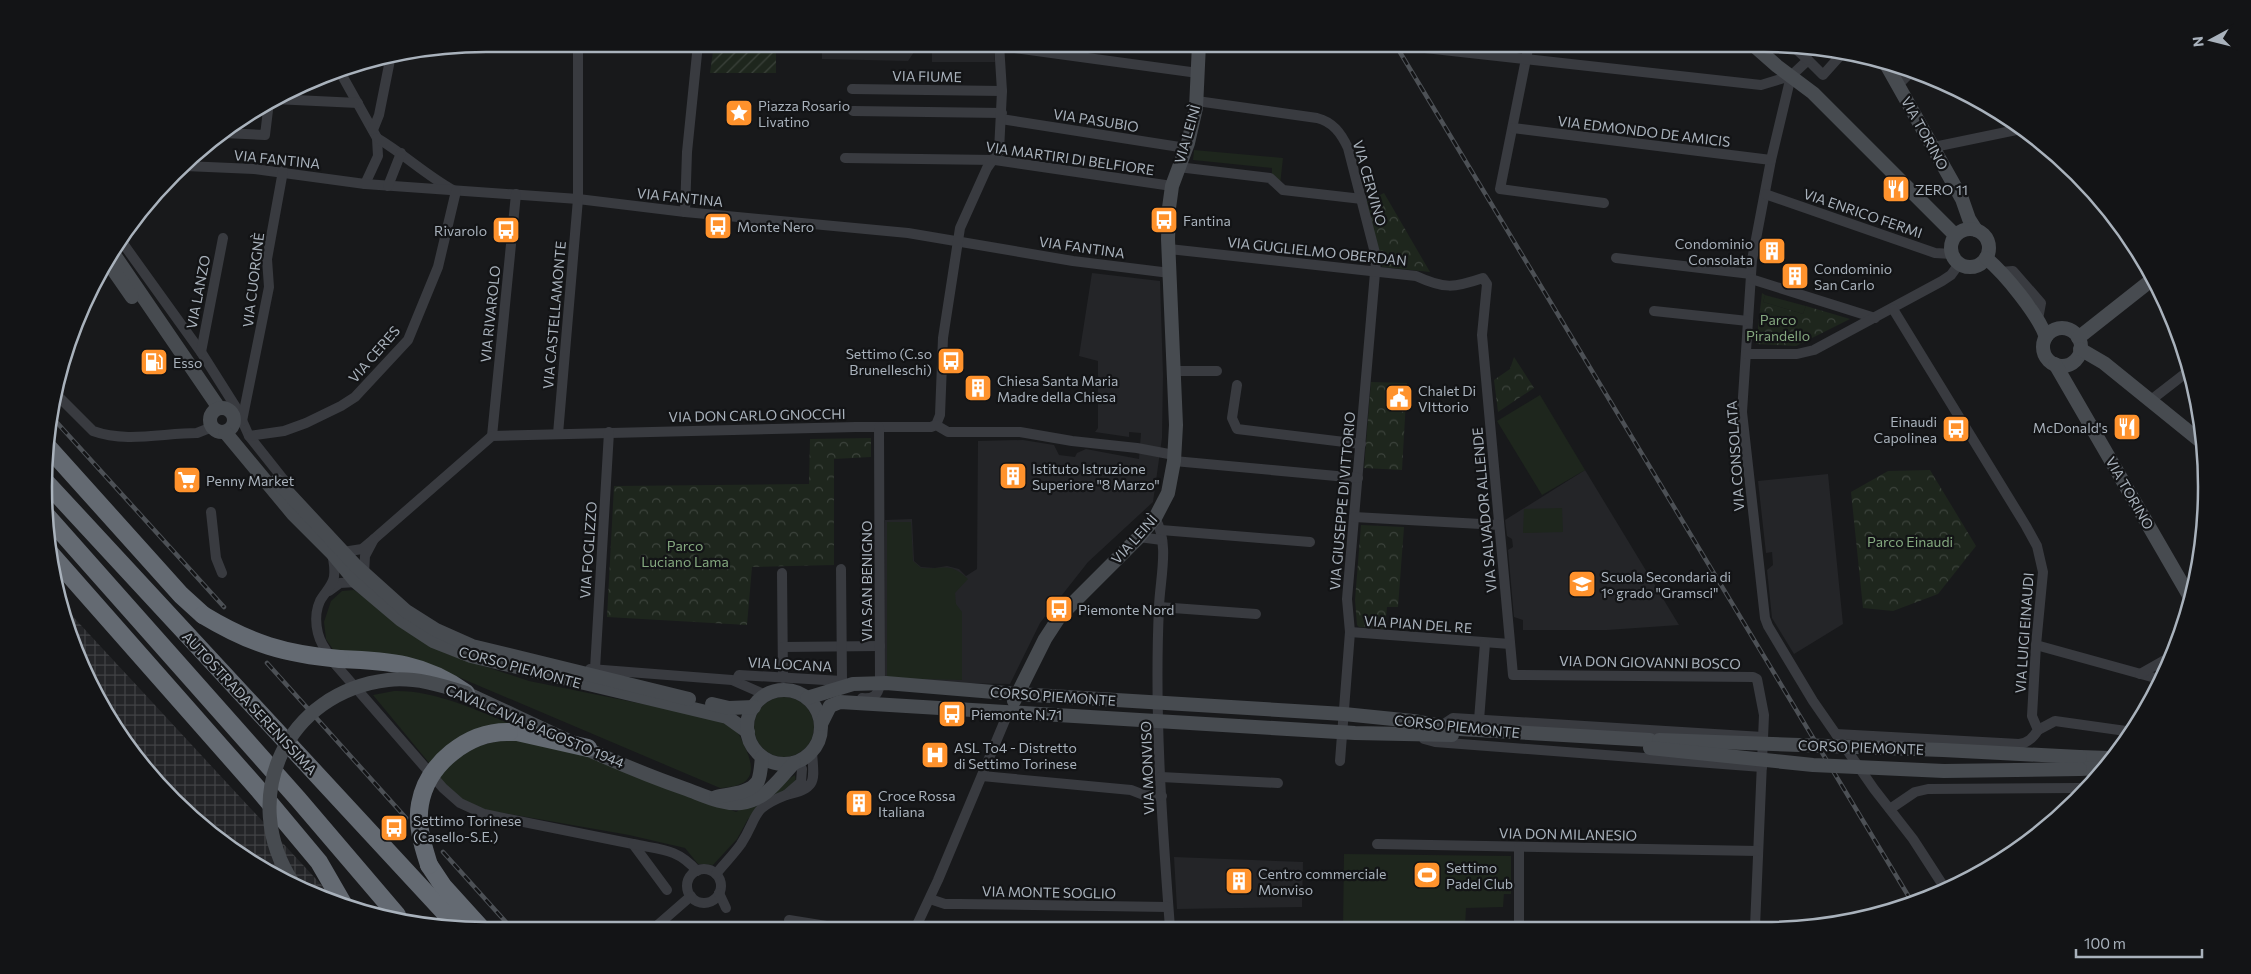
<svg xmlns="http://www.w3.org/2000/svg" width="2251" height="974" font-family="Commissioner,sans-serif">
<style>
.built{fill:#242528}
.industrial{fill:url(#industrial-grid)}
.grass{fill:#1e261d}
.park{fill:url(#park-crowns)}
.garden{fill:url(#garden-furrows)}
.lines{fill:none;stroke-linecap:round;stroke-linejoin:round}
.street{stroke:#393b40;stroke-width:10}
.secondary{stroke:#474b50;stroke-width:14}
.highway{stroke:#646a72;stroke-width:18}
.rail-casing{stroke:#4c5055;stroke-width:4.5}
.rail{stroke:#131416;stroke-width:2.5;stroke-dasharray:8;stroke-linecap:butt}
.secondary-bridge{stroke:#474b50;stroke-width:14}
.highway-bridge{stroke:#646a72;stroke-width:18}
.labels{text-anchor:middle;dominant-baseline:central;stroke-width:4.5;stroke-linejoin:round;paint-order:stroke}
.street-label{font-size:14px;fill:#a9b2bc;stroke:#131416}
.poi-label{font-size:14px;fill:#a9b2bc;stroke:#131416;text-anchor:start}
.park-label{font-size:14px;fill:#84a87f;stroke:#131416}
.rim{fill:none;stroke:#a9b2bc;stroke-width:2.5}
</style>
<defs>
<pattern id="industrial-grid" width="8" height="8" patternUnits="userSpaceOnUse" patternTransform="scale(1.25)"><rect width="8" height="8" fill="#242528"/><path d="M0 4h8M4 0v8" fill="none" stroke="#414245"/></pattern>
<pattern id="park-crowns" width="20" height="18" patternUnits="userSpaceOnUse" patternTransform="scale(1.25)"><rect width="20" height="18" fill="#1e261d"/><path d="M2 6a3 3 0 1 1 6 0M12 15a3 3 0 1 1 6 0" fill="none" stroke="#3c433c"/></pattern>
<pattern id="garden-furrows" width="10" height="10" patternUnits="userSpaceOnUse" patternTransform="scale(1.25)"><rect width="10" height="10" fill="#1e261d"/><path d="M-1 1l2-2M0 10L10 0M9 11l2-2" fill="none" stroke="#3c433c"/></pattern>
</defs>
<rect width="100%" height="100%" fill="#18191b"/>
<g class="built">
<path d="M822 44H993L995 62H932V52H914L908 61 822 59Z"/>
<path d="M1092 273 1160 281 1163 375 1162 438 1153 502 1088 562 1040 623 1010 684 884 682 885 520 912 519 914 561 921 567 935 568 947 566 959 569 966 576 977 569 978 441 1023 440 1054 445 1059 455 1075 457 1077 453 1086 449 1139 459 1141 433 1129 432V437L1095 432 1098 428V361L1079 356Z"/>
<path d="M1585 470 1679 625 1607 630H1523V620L1514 617 1508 550 1513 547 1512 539 1507 536 1505 520Z"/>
<path d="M1828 474 1843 624 1794 654 1772 618 1767 570 1773 565 1772 552 1766 553 1758 481Z"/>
<path d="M1174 857 1303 862 1302 907 1177 909Z"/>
</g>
<path class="industrial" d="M65 608 340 905 266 871 195 820 103 708Z"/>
<g class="grass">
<path d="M1194 150 1283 158 1280 185 1272 175V168L1193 160Z"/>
<path d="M1765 295 1806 306 1803 314 1763 302Z"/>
<path d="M1540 395 1585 470 1542 495 1497 421Z"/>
<path d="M1562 508 1563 532 1523 533 1524 509Z"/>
<path d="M887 522H911L913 561 921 568C942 570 950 561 968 579L955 593 956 604 962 612V680L887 678Z"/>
<path d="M354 590 447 654 529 681 727 721C737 729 740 736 745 747 757 773 752 787 720 788L430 665 334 651 326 639 324 622 331 601 342 591Z"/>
<path d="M394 691C436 690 474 710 512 724L430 764 373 695Z"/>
<circle cx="784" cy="727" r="30"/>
<path d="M516 738 591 753 736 812 795 775 796 782 748 819 737 839 713 865 698 864 685 848 629 835 486 810 461 799 438 777C468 749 475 744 516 738Z"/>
<path d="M1344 854 1511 856V894H1504L1503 907 1466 908 1465 927 1343 928Z"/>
</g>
<g class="park">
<path d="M1384 193 1430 272 1382 267 1366 202Z"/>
<path d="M1762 293 1765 295 1763 302 1803 314 1806 306 1850 319 1796 346 1756 344Z"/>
<path d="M1514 357 1534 388 1498 412 1494 380 1510 369Z"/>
<path d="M1371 382 1407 383 1402 470 1364 468Z"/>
<path d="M871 438V457L834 459V565L752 567 747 625 607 617 614 486 809 484 810 439Z"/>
<path d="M1930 470 1976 546 1938 594 1893 611 1863 608 1851 492 1888 471Z"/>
<path d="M1361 525 1404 527 1398 607H1387L1385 629 1359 627 1357 625 1355 600Z"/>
</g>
<path class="garden" d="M714 44H776V73H710Z"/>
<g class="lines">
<g class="street">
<path d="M1347 44 1359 46"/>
<path d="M1529 44 1500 189 1604 203"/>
<path d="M999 46 1198 73"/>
<path d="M1416 47 1761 85 1791 76 1808 60 1823 75 1840 56"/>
<path d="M1796 49 1808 60"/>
<path d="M339 70 377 138 378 156 365 184"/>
<path d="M1791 76 1771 160 1752 260 1742 412 1765 618 1768 626 1813 701 1874 789 1913 839 1946 890"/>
<path d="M1898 85 1913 70"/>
<path d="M852 89 1002 91"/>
<path d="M274 99 358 103"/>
<path d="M1197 101 1317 118C1333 122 1341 133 1348 148L1375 253 1376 261 1347 599 1350 632 1340 761"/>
<path d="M853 111 1002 113"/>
<path d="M1001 119 1186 148"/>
<path d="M1513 128 1771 160"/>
<path d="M373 130 379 115 390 60"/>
<path d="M223 133 265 135 269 102"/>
<path d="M377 138C404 154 426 175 453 190"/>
<path d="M1934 147 2021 129"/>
<path d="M845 158 995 160 1172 186"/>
<path d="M185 166 254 169 365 184 578 199 685 212 908 233 1073 261 1170 273"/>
<path d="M1178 167 1270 178 1283 190 1362 199"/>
<path d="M388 186 401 153"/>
<path d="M1765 194 1935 253 1952 254"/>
<path d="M685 212 687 152 698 44"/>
<path d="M122 242 201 352 237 409 249 436 284 480 287 487"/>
<path d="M1169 249 1416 276C1444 289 1454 288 1483 278L1487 284 1482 335 1513 675 1753 677 1757 679 1764 715 1755 927"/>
<path d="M1616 258 1751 274"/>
<path d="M2000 272 2013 271 2041 303 2038 319"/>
<path d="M1751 279 1875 318"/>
<path d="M1654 311 1748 321"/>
<path d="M201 352 223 238"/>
<path d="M1746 354H1797L1814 350 1942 281 1951 275 1959 264"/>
<path d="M1175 371H1217"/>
<path d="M1237 385 1232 418 1237 429 1361 444"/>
<path d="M55 393 93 431C126 443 163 433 197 433L207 429 211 422"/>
<path d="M2151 400 2191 369"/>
<path d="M242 421 269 287 267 259 283 171"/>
<path d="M936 425 940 415 943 338 960 228 987 168 999 151 1002 91 999 44"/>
<path d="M558 434 578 199V44"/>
<path d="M249 436 284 431 306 423 341 406 355 397 408 340 438 267 456 191"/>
<path d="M492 436 516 194"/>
<path d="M1174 461 1358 478"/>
<path d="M211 512 216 558 222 573"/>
<path d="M1354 517 1499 525"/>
<path d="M1155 518C1170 544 1160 578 1159 607 1154 714 1162 822 1170 928"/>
<path d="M1161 530 1310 542"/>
<path d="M1139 537 1162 540"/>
<path d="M374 539 492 436 856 427H931L936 425 948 432H1020L1072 441 1137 448 1174 455"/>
<path d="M343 552 362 549 374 539 365 556 364 573"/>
<path d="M782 573 783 678"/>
<path d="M329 591 340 583 356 582"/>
<path d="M1159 607 1256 614"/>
<path d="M1350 632 1510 644"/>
<path d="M2036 645 2159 679"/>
<path d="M783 647 880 646"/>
<path d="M326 650C316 637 313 616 320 601 324 593 332 587 334 577 335 569 334 562 332 554"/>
<path d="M335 664 443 788 460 803 484 814 633 844 667 890"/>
<path d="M590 669 732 680 766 695"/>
<path d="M595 669 609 432"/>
<path d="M2140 674 2170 657"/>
<path d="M736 681 739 675 842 681 841 569"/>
<path d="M862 698C874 699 878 695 880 684L879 427"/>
<path d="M1479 720 1485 643"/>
<path d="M1441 726 1453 718 1763 737"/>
<path d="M2038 730 2055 721 2133 732"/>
<path d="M1836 734 2019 744C2028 743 2033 738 2038 730L2032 716 2036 645 2043 572 2037 546 2026 526 1893 309"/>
<path d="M1424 739 1435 742 1762 767"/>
<path d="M798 761 802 769 801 782 786 795C818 788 814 781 812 752"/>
<path d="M982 776 1131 790 1144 795 1162 796"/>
<path d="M1161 777 1278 783"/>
<path d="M1890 809 1915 792 1928 789 2081 788"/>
<path d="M633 844C661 850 677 848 697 871"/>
<path d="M1377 844 1758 851"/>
<path d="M1519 847V927"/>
<circle cx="704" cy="886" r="17"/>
<path d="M716 874C724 864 734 854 741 844 759 816 750 809 786 795"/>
<path d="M719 893 726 908"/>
<path d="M930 899 945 904H959L1168 907"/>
<path d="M789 920 845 929"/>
<path d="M915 929 938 880 1008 713"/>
<path d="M652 930 691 896"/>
</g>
<g class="secondary">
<path d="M1752 44 1777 66 1813 93 1955 235"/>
<path d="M1886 64 1962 199 1969 219 1976 230"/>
<circle cx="1970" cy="248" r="19"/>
<path d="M113 253 219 408"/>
<path d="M1986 258C2005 274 2038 314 2046 337"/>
<path d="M107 261 132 297"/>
<circle cx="2062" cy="347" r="19"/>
<path d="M2078 338 2154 278"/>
<path d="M2080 349 2104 363 2204 444"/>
<path d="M2055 364 2191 599"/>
<circle cx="222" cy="420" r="12"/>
<path d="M225 432 293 514 332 553 356 582 401 620 433 641 471 656 727 717 748 732"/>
<path d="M277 481 356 566 406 611 436 630 472 646 689 699"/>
<circle cx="784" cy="727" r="37"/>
<path d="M466 693C538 726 611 763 686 789 703 795 722 805 741 803 766 800 778 780 794 763"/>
<path d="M807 698 853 684 886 683 1018 694 1344 714 1413 721 1459 729 1650 740"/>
<path d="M1014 701 1045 639 1060 616 1139 537 1155 518 1168 493 1174 461 1176 425 1168 239 1169 208 1172 186 1188 143 1196 108 1199 44"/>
<path d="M712 704 729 708 754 707"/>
<path d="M821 724 830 706 840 702 1355 733 1452 735"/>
<path d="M2080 757 2109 758"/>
<path d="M2080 769 2100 768"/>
<path d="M716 797C729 794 750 794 758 781 761 774 761 764 762 757"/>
</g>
<g class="highway">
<path d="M48 447 181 595 203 615"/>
<path d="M44 480 456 925"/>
<path d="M47 516 298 799 397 915"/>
<path d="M50 553 258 789 319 862 345 907"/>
<path d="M340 659C390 661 424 663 466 693"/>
<path d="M509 732H517L588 748"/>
<path d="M429 865 443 886 482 929"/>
</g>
<defs>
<g id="rail">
<path d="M1395 44 1912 902"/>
<path d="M51 416 224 607"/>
<path d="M267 663 406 818"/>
<path d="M443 852 513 930"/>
</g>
</defs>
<use href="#rail" class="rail-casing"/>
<use href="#rail" class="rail"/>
<g class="secondary-bridge">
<path d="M1659 740 1943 750 2080 757"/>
<path d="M1650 748 1813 765 1944 771 2080 769"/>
<path d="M293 883C237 798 286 692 388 680 415 677 441 685 466 693"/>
</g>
<g class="highway-bridge">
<path d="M203 615C251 644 285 654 340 659"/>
<path d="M429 865C423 846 416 825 420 804 427 764 468 731 509 732"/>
</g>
</g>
<defs>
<symbol id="sight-square" viewBox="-11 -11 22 22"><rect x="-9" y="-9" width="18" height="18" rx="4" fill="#ff922c" stroke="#131416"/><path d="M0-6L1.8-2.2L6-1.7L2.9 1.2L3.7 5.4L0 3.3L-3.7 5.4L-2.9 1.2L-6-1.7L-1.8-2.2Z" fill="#fff"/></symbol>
<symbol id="restaurant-square" viewBox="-11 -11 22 22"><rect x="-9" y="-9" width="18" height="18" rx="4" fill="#ff922c" stroke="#131416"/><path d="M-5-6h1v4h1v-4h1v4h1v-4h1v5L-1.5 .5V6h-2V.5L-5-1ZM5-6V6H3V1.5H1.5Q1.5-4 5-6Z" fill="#fff"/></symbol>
<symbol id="bus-square" viewBox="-11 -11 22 22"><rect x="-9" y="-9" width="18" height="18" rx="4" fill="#ff922c" stroke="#131416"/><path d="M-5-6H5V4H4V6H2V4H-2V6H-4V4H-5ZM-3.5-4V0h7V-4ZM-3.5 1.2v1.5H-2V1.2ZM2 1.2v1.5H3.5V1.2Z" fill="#fff"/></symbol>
<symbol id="building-square" viewBox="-11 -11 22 22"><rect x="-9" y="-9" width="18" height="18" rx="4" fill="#ff922c" stroke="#131416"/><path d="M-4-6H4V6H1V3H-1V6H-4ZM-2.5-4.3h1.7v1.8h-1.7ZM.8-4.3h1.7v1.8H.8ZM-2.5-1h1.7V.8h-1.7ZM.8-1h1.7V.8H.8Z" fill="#fff"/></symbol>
<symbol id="fuel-square" viewBox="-11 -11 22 22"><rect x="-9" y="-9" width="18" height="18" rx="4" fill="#ff922c" stroke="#131416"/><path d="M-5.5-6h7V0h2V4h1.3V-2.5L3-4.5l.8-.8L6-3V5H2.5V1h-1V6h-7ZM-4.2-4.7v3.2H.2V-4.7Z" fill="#fff"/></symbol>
<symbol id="civic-square" viewBox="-11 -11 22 22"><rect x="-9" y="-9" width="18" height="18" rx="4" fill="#ff922c" stroke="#131416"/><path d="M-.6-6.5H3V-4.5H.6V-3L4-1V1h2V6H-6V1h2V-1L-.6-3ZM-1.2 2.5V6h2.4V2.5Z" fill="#fff"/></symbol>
<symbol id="supermarket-square" viewBox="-11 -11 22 22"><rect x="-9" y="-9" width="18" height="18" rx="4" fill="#ff922c" stroke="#131416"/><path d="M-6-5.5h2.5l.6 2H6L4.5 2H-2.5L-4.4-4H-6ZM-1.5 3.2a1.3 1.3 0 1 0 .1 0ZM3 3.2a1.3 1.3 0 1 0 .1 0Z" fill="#fff"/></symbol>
<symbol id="school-square" viewBox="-11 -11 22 22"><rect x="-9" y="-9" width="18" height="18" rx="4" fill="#ff922c" stroke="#131416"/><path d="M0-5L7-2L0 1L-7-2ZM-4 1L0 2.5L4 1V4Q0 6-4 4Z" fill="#fff"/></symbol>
<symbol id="hospital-square" viewBox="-11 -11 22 22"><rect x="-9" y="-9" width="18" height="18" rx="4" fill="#ff922c" stroke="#131416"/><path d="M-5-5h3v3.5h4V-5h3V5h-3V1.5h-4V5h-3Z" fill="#fff"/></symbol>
<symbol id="stadium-square" viewBox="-11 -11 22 22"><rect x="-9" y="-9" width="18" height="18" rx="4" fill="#ff922c" stroke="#131416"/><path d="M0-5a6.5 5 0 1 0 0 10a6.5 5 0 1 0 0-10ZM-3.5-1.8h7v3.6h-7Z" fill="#fff"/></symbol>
</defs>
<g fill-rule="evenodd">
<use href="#sight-square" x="723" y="97" width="32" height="32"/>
<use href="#restaurant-square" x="1880" y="173" width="32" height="32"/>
<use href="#bus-square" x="1148" y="204" width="32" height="32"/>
<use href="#bus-square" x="702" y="210" width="32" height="32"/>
<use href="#bus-square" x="490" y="214" width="32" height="32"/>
<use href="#building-square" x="1756" y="235" width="32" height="32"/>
<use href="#building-square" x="1779" y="260" width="32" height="32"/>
<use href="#bus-square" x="935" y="345" width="32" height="32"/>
<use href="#fuel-square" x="138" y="346" width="32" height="32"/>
<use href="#building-square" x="962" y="372" width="32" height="32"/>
<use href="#civic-square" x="1383" y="382" width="32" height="32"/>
<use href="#restaurant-square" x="2111" y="411" width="32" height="32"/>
<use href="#bus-square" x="1940" y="413" width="32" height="32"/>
<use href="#building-square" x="997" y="460" width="32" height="32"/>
<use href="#supermarket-square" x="171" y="464" width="32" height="32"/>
<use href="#school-square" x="1566" y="568" width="32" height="32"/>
<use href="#bus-square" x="1043" y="593" width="32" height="32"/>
<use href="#bus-square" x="936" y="698" width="32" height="32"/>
<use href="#hospital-square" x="919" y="739" width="32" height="32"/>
<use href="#building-square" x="843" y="787" width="32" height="32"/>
<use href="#bus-square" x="378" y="812" width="32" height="32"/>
<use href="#stadium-square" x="1411" y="859" width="32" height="32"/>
<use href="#building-square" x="1223" y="865" width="32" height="32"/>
</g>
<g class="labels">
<g class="street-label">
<text transform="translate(927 76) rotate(1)">VIA FIUME</text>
<text transform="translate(1096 120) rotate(9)">VIA PASUBIO</text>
<text transform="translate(1644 131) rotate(7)">VIA EDMONDO DE AMICIS</text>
<text transform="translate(1925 133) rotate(61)">VIA TORINO</text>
<text transform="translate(1187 134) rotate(-74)">VIA LEINÌ</text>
<text transform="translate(1070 158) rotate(8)">VIA MARTIRI DI BELFIORE</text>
<text transform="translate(277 159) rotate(6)">VIA FANTINA</text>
<text transform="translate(1370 183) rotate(74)">VIA CERVINO</text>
<text transform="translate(680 197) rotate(6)">VIA FANTINA</text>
<text transform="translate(1863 213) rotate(19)">VIA ENRICO FERMI</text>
<text transform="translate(1082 247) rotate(8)">VIA FANTINA</text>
<text transform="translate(1317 251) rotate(6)">VIA GUGLIELMO OBERDAN</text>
<text transform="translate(253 280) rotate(-83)">VIA CUORGNÈ</text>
<text transform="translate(198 292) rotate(-79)">VIA LANZO</text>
<text transform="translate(490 314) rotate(-84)">VIA RIVAROLO</text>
<text transform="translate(554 315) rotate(-85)">VIA CASTELLAMONTE</text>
<text transform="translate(374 354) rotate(-49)">VIA CERES</text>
<text transform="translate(757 415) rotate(-1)">VIA DON CARLO GNOCCHI</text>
<text transform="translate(1735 456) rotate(-94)">VIA CONSOLATA</text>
<text transform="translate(2130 493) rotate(60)">VIA TORINO</text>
<text transform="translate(1342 501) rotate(-85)">VIA GIUSEPPE DI VITTORIO</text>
<text transform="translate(1484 510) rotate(-95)">VIA SALVADOR ALLENDE</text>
<text transform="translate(1134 539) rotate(-48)">VIA LEINÌ</text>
<text transform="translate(588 550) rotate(-86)">VIA FOGLIZZO</text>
<text transform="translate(866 581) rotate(-90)">VIA SAN BENIGNO</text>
<text transform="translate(1418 624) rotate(4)">VIA PIAN DEL RE</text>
<text transform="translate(2024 633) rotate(-86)">VIA LUIGI EINAUDI</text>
<text transform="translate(1650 662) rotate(1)">VIA DON GIOVANNI BOSCO</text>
<text transform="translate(790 664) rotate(3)">VIA LOCANA</text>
<text transform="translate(520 667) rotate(15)">CORSO PIEMONTE</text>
<text transform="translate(1053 696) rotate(4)">CORSO PIEMONTE</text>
<text transform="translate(250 703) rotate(47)">AUTOSTRADA SERENISSIMA</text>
<text transform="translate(535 726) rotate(23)">CAVALCAVIA 8 AGOSTO 1944</text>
<text transform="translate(1457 726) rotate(6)">CORSO PIEMONTE</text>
<text transform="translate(1861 747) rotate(2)">CORSO PIEMONTE</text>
<text transform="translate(1147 768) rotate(-92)">VIA MONVISO</text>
<text transform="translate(1568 834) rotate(1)">VIA DON MILANESIO</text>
<text transform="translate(1049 892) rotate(1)">VIA MONTE SOGLIO</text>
</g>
<g class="poi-label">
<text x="758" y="105">Piazza Rosario<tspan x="758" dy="16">Livatino</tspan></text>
<text x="1915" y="189">ZERO 11</text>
<text x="1183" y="220">Fantina</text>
<text x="737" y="226">Monte Nero</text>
<text x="487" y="230" text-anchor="end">Rivarolo</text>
<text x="1753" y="243" text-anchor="end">Condominio<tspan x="1753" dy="16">Consolata</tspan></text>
<text x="1814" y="268">Condominio<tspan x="1814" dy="16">San Carlo</tspan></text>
<text x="932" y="353" text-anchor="end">Settimo (C.so<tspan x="932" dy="16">Brunelleschi)</tspan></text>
<text x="173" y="362">Esso</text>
<text x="997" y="380">Chiesa Santa Maria<tspan x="997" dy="16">Madre della Chiesa</tspan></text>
<text x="1418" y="390">Chalet Di<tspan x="1418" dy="16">VIttorio</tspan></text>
<text x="1937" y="421" text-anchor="end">Einaudi<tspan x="1937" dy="16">Capolinea</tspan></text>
<text x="2108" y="427" text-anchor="end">McDonald's</text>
<text x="1032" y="468">Istituto Istruzione<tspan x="1032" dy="16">Superiore "8 Marzo"</tspan></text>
<text x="206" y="480">Penny Market</text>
<text x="1601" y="576">Scuola Secondaria di<tspan x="1601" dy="16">1° grado "Gramsci"</tspan></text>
<text x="1078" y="609">Piemonte Nord</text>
<text x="971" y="714">Piemonte N.71</text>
<text x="954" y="747">ASL To4 - Distretto<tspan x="954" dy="16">di Settimo Torinese</tspan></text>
<text x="878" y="795">Croce Rossa<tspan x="878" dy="16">Italiana</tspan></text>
<text x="413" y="820">Settimo Torinese<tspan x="413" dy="16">(Casello-S.E.)</tspan></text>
<text x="1446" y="867">Settimo<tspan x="1446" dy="16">Padel Club</tspan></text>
<text x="1258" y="873">Centro commerciale<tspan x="1258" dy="16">Monviso</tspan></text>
</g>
<g class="park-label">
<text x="1778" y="319">Parco<tspan x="1778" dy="16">Pirandello</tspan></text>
<text x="1910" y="541">Parco Einaudi</text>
<text x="685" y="545">Parco<tspan x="685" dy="16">Luciano Lama</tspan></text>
</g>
</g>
<path d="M0 0H2251V974H0ZM486 52H1764A434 434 0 0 1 2198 486V488A434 434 0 0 1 1764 922H486A434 434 0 0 1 52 488V486A434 434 0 0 1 486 52Z" fill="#131416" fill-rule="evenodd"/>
<path class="rim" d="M486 52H1764A434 434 0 0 1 2198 486V488A434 434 0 0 1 1764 922H486A434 434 0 0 1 52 488V486A434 434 0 0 1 486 52Z"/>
<g transform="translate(2211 40) rotate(263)" stroke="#131416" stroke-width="4" paint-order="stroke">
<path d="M0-4L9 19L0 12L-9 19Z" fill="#a9b2bc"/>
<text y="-8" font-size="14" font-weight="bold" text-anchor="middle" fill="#a9b2bc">N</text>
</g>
<path d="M2076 949v8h126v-8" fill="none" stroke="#a9b2bc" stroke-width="2.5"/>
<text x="2084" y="949" font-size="15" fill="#a9b2bc" stroke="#131416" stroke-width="4" paint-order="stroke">100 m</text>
</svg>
